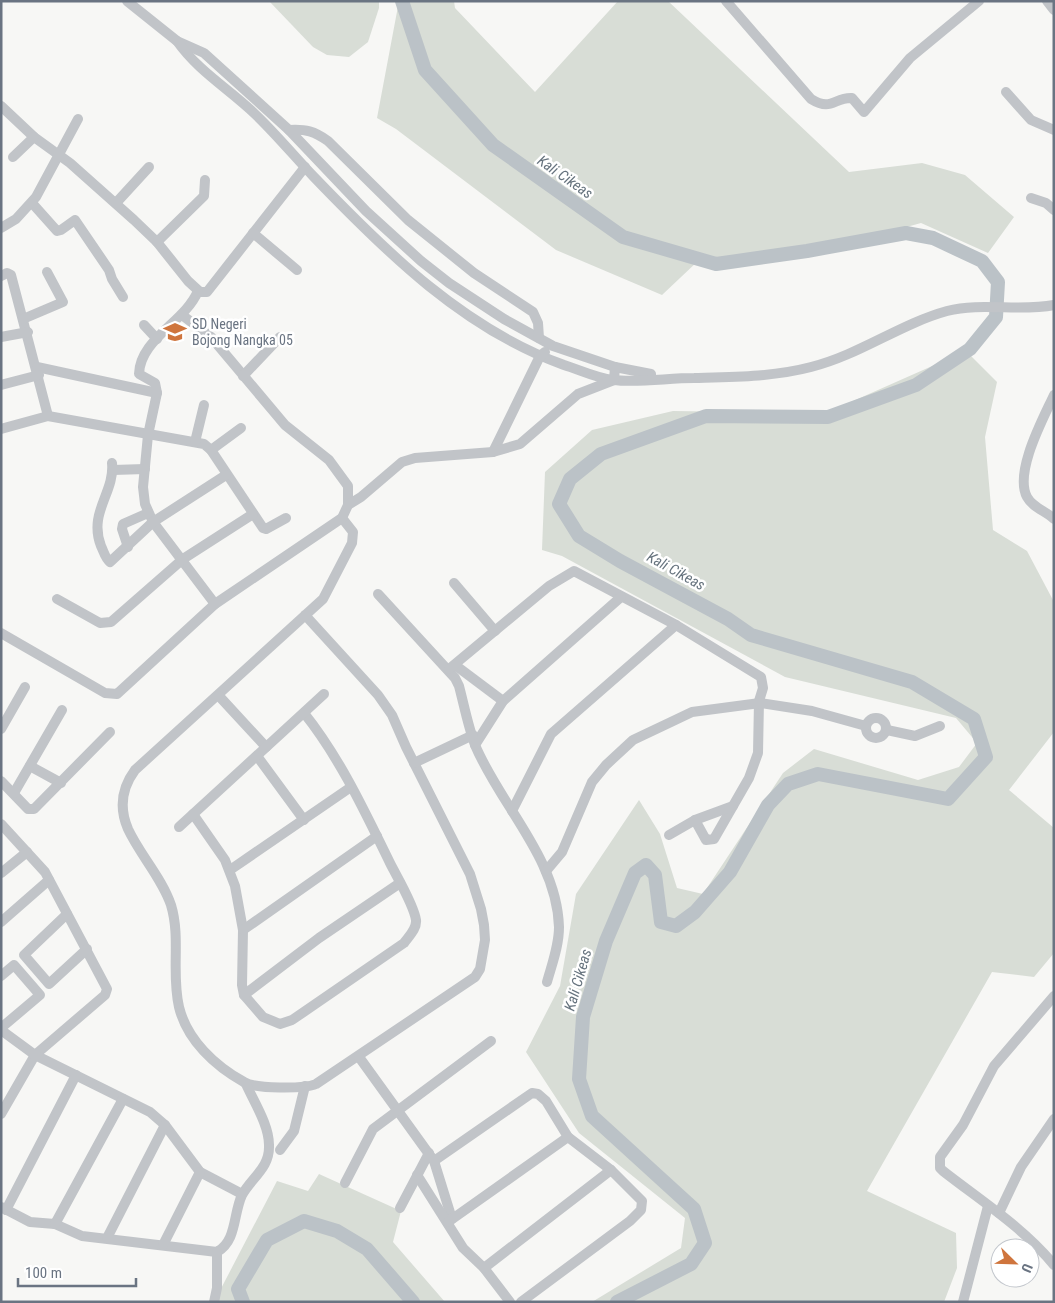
<svg xmlns="http://www.w3.org/2000/svg" width="1055" height="1303" font-family="'Roboto Condensed',sans-serif">
<style>
.green{fill:#d8ddd6}
.lines{fill:none;stroke-linecap:round;stroke-linejoin:round}
.river{stroke:#bbc2c7;stroke-width:14}
.minor{stroke:#c1c4c8;stroke-width:10}
.labels{text-anchor:middle;dominant-baseline:central;stroke-width:5;stroke-linejoin:round;paint-order:stroke}
.poi-label{font-size:14px;fill:#6a7482;stroke:#fff;text-anchor:start}
.water-label{font-size:15px;font-style:italic;fill:#66737e;stroke:#fff}
</style>
<rect width="100%" height="100%" fill="#f7f7f5"/>
<g class="green">
<path d="M269 1H379V8L368 42 349 57 327 55 313 47Z"/>
<path d="M399 1H454L455 8 535 92 618 1H668L849 172 922 163 965 175 1014 217 988 253 921 223 795 258 698 261 662 295 556 250 396 129 377 118Z"/>
<path d="M966 351 997 382 985 437 993 530 1027 551 1054 602V732L1009 790 1054 828V953L1034 977 992 972 867 1191 956 1233 957 1268 944 1302H592L681 1248 685 1218 579 1133 526 1052 560 986 576 894 639 800 660 834 677 888 703 894 783 773 814 749 918 780 959 767 977 743 956 718 785 677 562 556 542 550 545 472 592 430 673 411 826 413Z"/>
<path d="M319 1174 401 1211 393 1242 445 1302H214L277 1181 308 1191Z"/>
</g>
<g class="lines">
<g class="river">
<path d="M402 1 425 70 493 145 623 237 716 264 807 251 906 233 933 238 982 261 998 282 996 317 970 349 916 385 828 417 706 416 601 454 570 479 559 504 579 536 620 561 728 619 751 635 912 682 974 719 986 757 948 799 818 774 788 784 768 805 730 872 695 912 676 926 661 922 655 875 646 865 635 873 606 941 583 1017 579 1079 592 1116 694 1209 705 1243 691 1264 617 1302"/>
<path d="M243 1302 238 1289 267 1240 304 1221 337 1231 367 1249 413 1302"/>
</g>
<g class="minor">
<path d="M127 1 177 41 204 53 289 130 366 211 421 261 449 283 504 319 553 346 615 367 651 374"/>
<path d="M726 1 811 99C832 112 834 97 852 98L864 112 910 58 979 1"/>
<path d="M1047 1 1054 10"/>
<path d="M177 41C198 71 229 89 255 114 276 134 294 156 314 177 387 253 464 329 564 365 580 370 596 378 613 380 639 383 668 378 694 378 733 377 773 377 811 367 859 355 900 324 947 311 982 302 1019 312 1054 305"/>
<path d="M1006 92 1031 120 1054 130"/>
<path d="M1 106 34 137 70 163 134 220 157 242 188 281 200 292H207L305 167"/>
<path d="M289 130C306 129 314 131 328 141L408 220 474 273 533 312 538 323 539 338"/>
<path d="M13 157 34 137"/>
<path d="M1031 198 1046 203 1054 210"/>
<path d="M32 203 57 231 61 230 75 220 109 270 112 279 123 297"/>
<path d="M116 203 149 167"/>
<path d="M1 228 16 219 36 197 78 119"/>
<path d="M253 233 297 270"/>
<path d="M157 242 204 196 205 180"/>
<path d="M1 276 7 273 11 275 48 416"/>
<path d="M182 315 211 337 285 425 329 460 348 486V505"/>
<path d="M23 319 63 302 47 272"/>
<path d="M144 325 157 339"/>
<path d="M1 337 28 332"/>
<path d="M37 367 157 393 148 435 143 487 145 504 153 522 215 604"/>
<path d="M243 376 280 337"/>
<path d="M1 385 39 375"/>
<path d="M157 393 155 383 139 374C140 339 185 322 198 291"/>
<path d="M1054 395C1043 419 1014 472 1027 497 1033 508 1046 511 1054 519"/>
<path d="M1 429 48 416 204 444 211 450 263 528 266 529 286 518"/>
<path d="M195 442 204 405"/>
<path d="M211 450 241 428"/>
<path d="M493 452 540 356 545 352"/>
<path d="M112 463C115 493 88 512 101 546 104 552 105 558 110 562L153 522 226 475"/>
<path d="M113 470 145 469"/>
<path d="M128 547 122 529 123 524 148 513"/>
<path d="M454 583 495 631"/>
<path d="M378 594 455 678 459 686C464 705 468 726 475 745 500 805 557 858 559 927 559 946 552 964 547 982"/>
<path d="M57 599 100 623 111 622 183 559 253 514"/>
<path d="M305 615 378 695 392 715 406 747 470 874 481 909 484 925 485 940 480 969 475 977 316 1084C304 1089 255 1089 244 1082 215 1066 187 1040 179 1007 171 973 181 938 171 905 162 878 140 855 128 829 119 808 121 789 135 770L323 599 352 543 353 532 342 518"/>
<path d="M1 633 105 693 117 694 215 604 342 518 348 505 361 497 402 462 415 458 493 452 520 444 578 394 614 380 615 367"/>
<path d="M455 665 503 701"/>
<path d="M449 669 549 586 574 571 676 625 761 677 763 688 759 701 758 753 749 778 714 839 706 840 695 820"/>
<path d="M219 696 266 747"/>
<circle cx="876" cy="728" r="10"/>
<path d="M1 729 25 687"/>
<path d="M887 730 915 736 940 726"/>
<path d="M475 745 503 701 621 597"/>
<path d="M257 756 304 820"/>
<path d="M414 763 473 735"/>
<path d="M30 766 61 783"/>
<path d="M1 781 28 809H34L110 732"/>
<path d="M14 793 62 710"/>
<path d="M512 811 551 734 676 625"/>
<path d="M193 814 225 860 235 886 243 930 242 985 244 995 263 1017 280 1024 292 1020 404 943C409 936 417 929 416 920 414 905 397 877 390 863 365 812 340 758 304 713"/>
<path d="M1 824 45 872 107 989 105 995 35 1055 1 1114"/>
<path d="M179 827 324 694"/>
<path d="M669 835 695 820 733 806"/>
<path d="M230 870 351 787"/>
<path d="M546 871 562 852 592 782 606 765 633 740 671 722 692 712 760 703 812 711 866 726"/>
<path d="M1 873 27 852"/>
<path d="M67 914 24 955 49 984 87 949"/>
<path d="M1 922 49 880"/>
<path d="M243 930 377 836"/>
<path d="M1 976 14 965 40 995 1 1028"/>
<path d="M244 995 319 938 400 883"/>
<path d="M1054 996 994 1066 963 1125 940 1157V1168L943 1171C980 1200 1024 1228 1054 1265"/>
<path d="M1 1030 35 1055 150 1112 165 1125 200 1172 242 1194"/>
<path d="M359 1057 434 1161 452 1219"/>
<path d="M280 1150 294 1131 305 1086"/>
<path d="M434 1161 532 1093 538 1094 546 1101 568 1137 611 1170 642 1201 641 1210 630 1221 521 1302"/>
<path d="M417 1175 463 1248 484 1268 510 1302"/>
<path d="M345 1183 373 1129 491 1041"/>
<path d="M1 1207 30 1222 55 1224 82 1236 217 1252C237 1241 233 1214 242 1195 252 1177 270 1168 269 1145 269 1125 254 1102 246 1084"/>
<path d="M400 1208 429 1153"/>
<path d="M6 1210 76 1075"/>
<path d="M999 1213 1021 1167 1054 1119"/>
<path d="M448 1222 568 1137"/>
<path d="M55 1224 123 1099"/>
<path d="M107 1238 165 1125"/>
<path d="M163 1245 200 1172"/>
<path d="M484 1268 611 1170"/>
<path d="M214 1302 217 1288V1252"/>
<path d="M963 1302 988 1206"/>
</g>
</g>
<defs>
<symbol id="school-bare" viewBox="-9 -9 18 18"><path d="M0-5L7-2L0 1L-7-2ZM-4 1L0 2.5L4 1V4Q0 6-4 4Z" fill="#cf753d" stroke="#fff" stroke-width="2.5" paint-order="stroke"/></symbol>
</defs>
<g fill-rule="evenodd">
<use href="#school-bare" x="159" y="316" width="32" height="32"/>
</g>
<g class="labels">
<g class="poi-label">
<text x="192" y="324">SD Negeri<tspan x="192" dy="16">Bojong Nangka 05</tspan></text>
</g>
<g class="water-label">
<text transform="translate(565 177) rotate(35)">Kali Cikeas</text>
<text transform="translate(676 571) rotate(29)">Kali Cikeas</text>
<text transform="translate(578 980) rotate(-74)">Kali Cikeas</text>
</g>
</g>
<rect width="1055" height="1303" fill="none" stroke="#6a7482" stroke-width="5"/>
<g transform="translate(1015 1263) rotate(113)"><circle r="24" fill="#ffffff" stroke="#c3c7cd"/>
<path d="M0-4L9 19L0 12L-9 19Z" fill="#cf753d"/>
<text y="-8" font-size="14" font-weight="bold" text-anchor="middle" fill="#6a7482">U</text>
</g>
<path d="M18 1278v8h118v-8" fill="none" stroke="#6a7482" stroke-width="2.5"/>
<text x="25" y="1278" font-size="15" fill="#6a7482" stroke="#ffffff" stroke-width="4" paint-order="stroke">100 m</text>
</svg>
